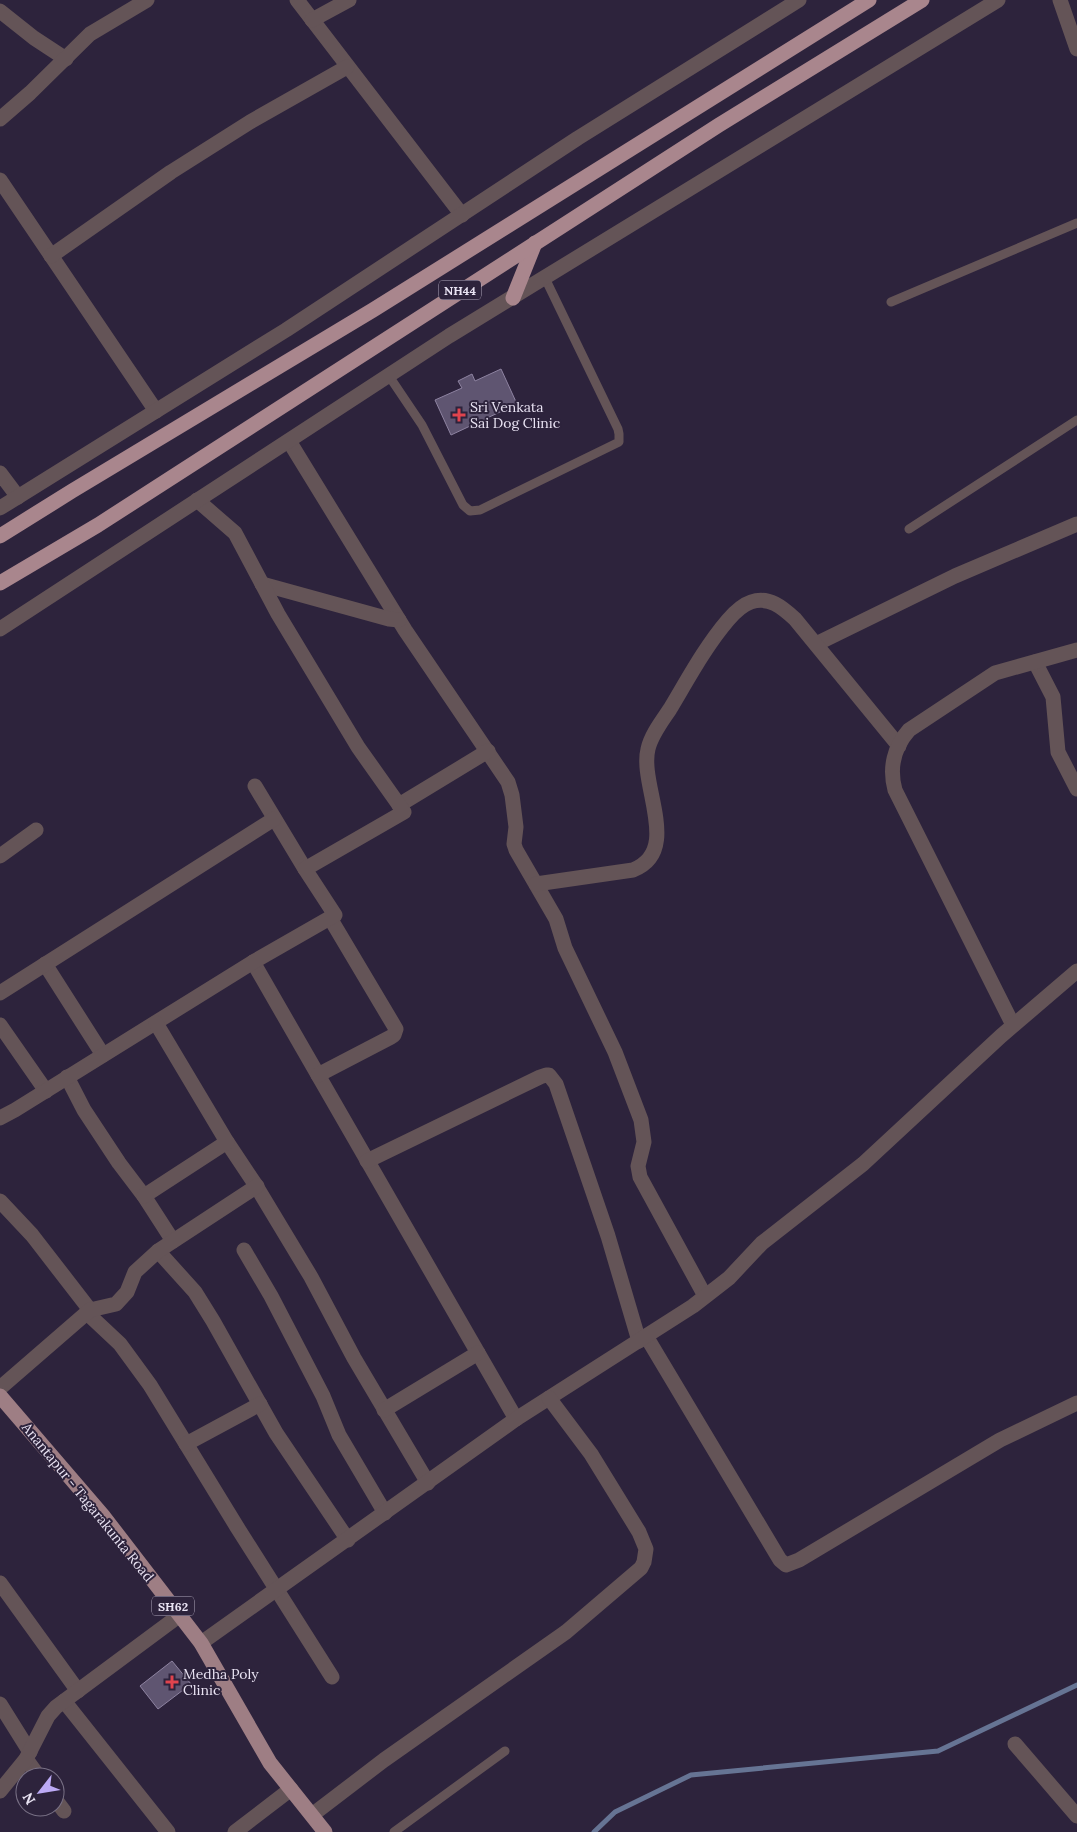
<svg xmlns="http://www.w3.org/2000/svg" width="1077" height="1832" font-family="Lora,serif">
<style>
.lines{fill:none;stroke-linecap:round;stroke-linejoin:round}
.stream{stroke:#667494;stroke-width:5}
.building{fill:#5f5571;stroke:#8e83a1}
.service{stroke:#645457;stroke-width:9}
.minor{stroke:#645457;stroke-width:15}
.tertiary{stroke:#645457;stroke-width:15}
.primary{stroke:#9e7e84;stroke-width:15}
.trunk{stroke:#a9868d;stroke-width:15}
.health-dot{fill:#e0444e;stroke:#2d233c;stroke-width:2}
.labels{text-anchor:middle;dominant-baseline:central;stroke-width:4;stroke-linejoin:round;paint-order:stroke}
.shield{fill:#2d233c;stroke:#b1a9bc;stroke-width:1}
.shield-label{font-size:12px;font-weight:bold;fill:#e9e3f3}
.poi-label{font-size:14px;fill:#e9e3f3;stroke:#2d233c;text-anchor:start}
.street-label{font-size:14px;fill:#e9e3f3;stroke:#2d233c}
</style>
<rect width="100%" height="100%" fill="#2d233c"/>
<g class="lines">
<path class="stream" d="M594 1832 615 1812 691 1775 938 1751 1077 1685"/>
</g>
<g class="building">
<path d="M501 369 517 404 451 435 435 400 462 388 458 381 472 374 475 381Z"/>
<path d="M172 1661 191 1684 158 1709 140 1686Z"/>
</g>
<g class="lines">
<g class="service">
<path d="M891 302 1077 223"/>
<path d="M389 376 422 425 463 505 470 511 480 510 615 444 619 442V434L618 429 545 278"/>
<path d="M909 529 1077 420"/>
<path d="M394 1832 505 1751"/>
</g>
<g class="minor">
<path d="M297 0 462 215"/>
<path d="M1060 0 1077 49"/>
<path d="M0 11 34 38 66 59"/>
<path d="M312 20 349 0"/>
<path d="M0 119 30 93 90 34 147 0"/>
<path d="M0 180 156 411"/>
<path d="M51 256 171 172 250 122 347 67"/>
<path d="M289 441 405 630 508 782 512 795 516 827 514 844 516 850 556 919 565 948 615 1052 641 1120 644 1142 638 1166 640 1177 705 1296"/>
<path d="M0 473 18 497"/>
<path d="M262 584 389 619 399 620"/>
<path d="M816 644 955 576 1077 524"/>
<path d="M1035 662 1053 697 1058 752 1077 789"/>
<path d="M255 786 305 869"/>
<path d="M399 805 488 751"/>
<path d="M0 856 36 830"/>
<path d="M536 884 633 870C682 851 639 785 648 749 651 735 662 721 670 709 688 679 705 647 728 620 734 613 742 605 751 602 769 596 782 607 795 619L899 746"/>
<path d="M253 962 516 1419"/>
<path d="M45 964 103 1055"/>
<path d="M0 993 274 819"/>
<path d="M0 1025 46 1091"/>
<path d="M1013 1025 895 790C889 768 894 747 909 730L995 673 1077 650"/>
<path d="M318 1075 391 1037 394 1035 396 1029 330 918"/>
<path d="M67 1077 84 1110 119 1163 144 1196 173 1241"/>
<path d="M0 1118 15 1110 253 962 335 915 305 869 404 812 358 747 278 614 235 533 197 500"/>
<path d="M227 1142 255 1184 311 1277 354 1358 428 1483"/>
<path d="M367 1161 540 1077 546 1075H549L556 1084 608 1236 639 1341"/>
<path d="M144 1196 227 1142 156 1023"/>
<path d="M0 1201 32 1235 90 1310"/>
<path d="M244 1250 271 1296 323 1396 339 1435 385 1513"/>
<path d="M158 1251 195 1292 213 1321 276 1433 348 1540"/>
<path d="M87 1313 120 1344 150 1385 237 1527 332 1677"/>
<path d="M646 1336 780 1560 786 1565 799 1560 1000 1440 1077 1403"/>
<path d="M0 1388 90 1310 116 1304 127 1292 135 1272 158 1251 257 1186"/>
<path d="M384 1410 478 1353"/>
<path d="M186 1444 260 1404"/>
<path d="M0 1583 78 1691"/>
<path d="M201 1643 516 1419 693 1306 729 1278 762 1243 863 1164 1001 1036 1077 971"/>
<path d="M64 1701 168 1832"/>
<path d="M0 1704 30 1752"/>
<path d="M1015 1744 1077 1816"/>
<path d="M26 1759 39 1777"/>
<path d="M0 1791 26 1759 48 1716 56 1707 180 1615"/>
<path d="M55 1799 64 1811"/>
<path d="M312 1815 384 1760 566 1632 641 1568 644 1562 646 1549 639 1532 591 1454 549 1398"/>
<path d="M235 1832 291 1789"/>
</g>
<g class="tertiary">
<path d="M0 508 286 330 578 138 799 0"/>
<path d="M0 629 449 336 998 0"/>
</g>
<path class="primary" d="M0 1396 104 1517 201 1643 270 1763 325 1832"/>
<g class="trunk">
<path d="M513 298 535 243"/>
<path d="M0 536 72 491 373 310 869 0"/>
<path d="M0 583 98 525 719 125 922 0"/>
</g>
</g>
<g class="health-dot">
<path d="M456.5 407.5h5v5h5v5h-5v5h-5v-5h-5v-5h5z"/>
<path d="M169.5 1674.5h5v5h5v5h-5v5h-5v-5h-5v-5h5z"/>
</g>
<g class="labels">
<g class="shield">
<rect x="439" y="280.5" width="42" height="19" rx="4"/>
<rect x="152" y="1596.5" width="42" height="19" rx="4"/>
</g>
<g class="shield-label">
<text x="460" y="290">NH44</text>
<text x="173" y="1606">SH62</text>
</g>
<g class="poi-label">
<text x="470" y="407">Sri Venkata<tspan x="470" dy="16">Sai Dog Clinic</tspan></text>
<text x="183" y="1674">Medha Poly<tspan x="183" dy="16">Clinic</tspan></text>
</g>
<g class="street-label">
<text transform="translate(88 1502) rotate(51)">Anantapur - Tagarakunta Road</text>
</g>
</g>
<g transform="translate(40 1792) rotate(239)"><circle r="24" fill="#2d233c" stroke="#787085"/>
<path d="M0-4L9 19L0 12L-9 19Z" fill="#bcaaf5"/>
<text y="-8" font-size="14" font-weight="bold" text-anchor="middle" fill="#e9e3f3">N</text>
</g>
</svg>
